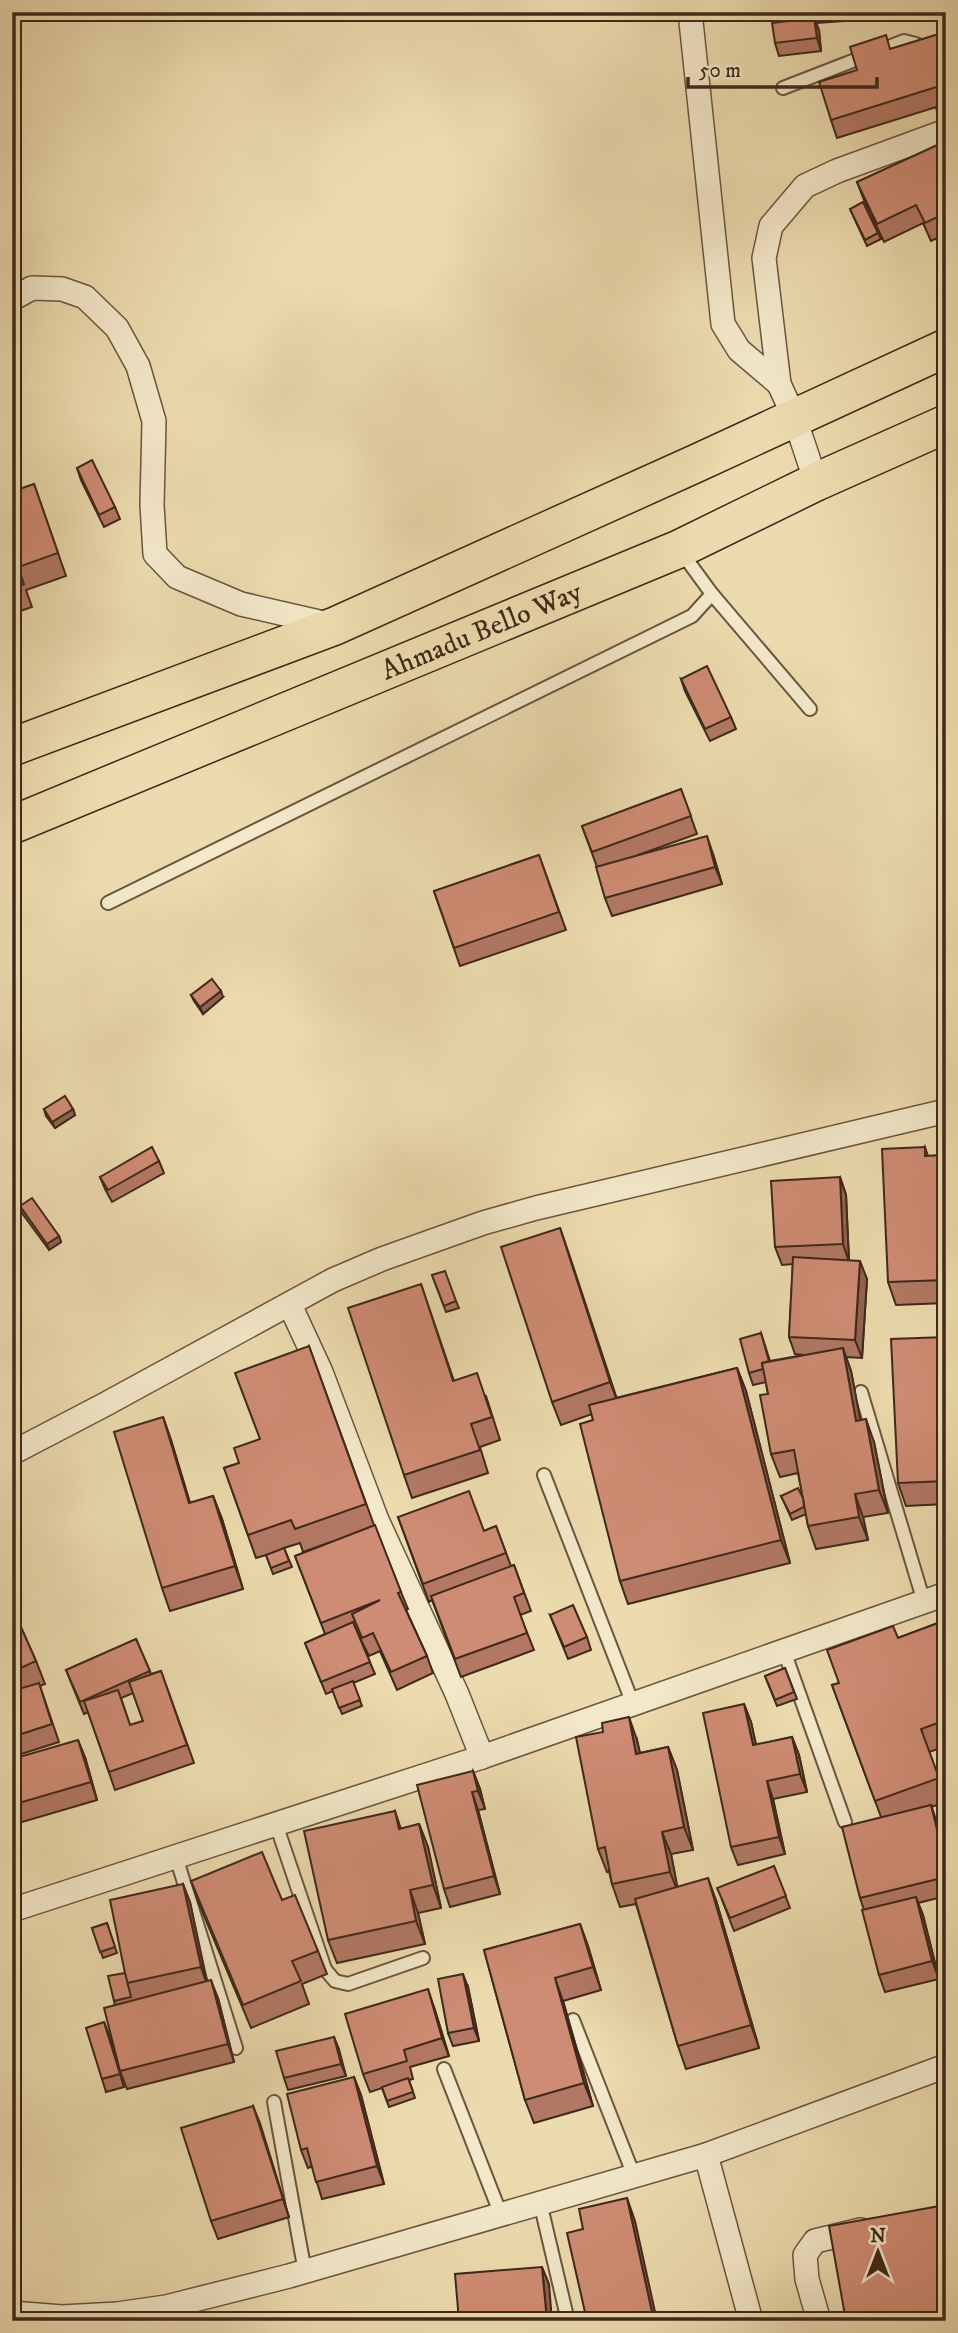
<svg xmlns="http://www.w3.org/2000/svg" width="958" height="2333" font-family="'IM FELL DW Pica',serif">
<style>
.lines{fill:none;stroke-linecap:round;stroke-linejoin:round}
.lane-casing{stroke:#6a5540;stroke-width:16}
.street-casing{stroke:#6a5540;stroke-width:26}
.primary-casing{stroke:#3f281b;stroke-width:40}
.lane{stroke:#f3e8ca;stroke-width:12}
.street{stroke:#f3e8ca;stroke-width:23}
.primary{stroke:#ecdbae;stroke-width:37}
.wall{fill:#b27864;stroke:#3f281b;stroke-width:2;fill-rule:evenodd}
.shaded-wall{fill:#916251;stroke:#3f281b;stroke-width:2}
.building{fill:#cf8c74;stroke:#3f281b;stroke-width:2}
.labels{text-anchor:middle;dominant-baseline:central;stroke-width:5;stroke-linejoin:round;paint-order:stroke}
.street-label{font-size:28px;fill:#3f281b;stroke:#f3e8ca}
</style>
<rect width="100%" height="100%" fill="#ecdbae"/>
<filter id="stains"><feTurbulence type="fractalNoise" baseFrequency=".00286" numOctaves="4"/><feColorMatrix values="0 0 0 0 .2 0 0 0 0 .09 0 0 0 0 .02 0 0 0 .5 -.17"/></filter>
<radialGradient id="worn" r=".72"><stop offset=".6" stop-color="#630" stop-opacity="0"/><stop offset="1" stop-color="#630" stop-opacity=".3"/></radialGradient>
<g class="lines">
<defs>
<g id="lane">
<path d="M783 88 904 41 916 44 920 55"/>
<path d="M942 105 946 114"/>
<path d="M682 553 712 594 810 709"/>
<path d="M108 903 692 616 712 594"/>
<path d="M861 1392 924 1602"/>
<path d="M544 1475 633 1704"/>
<path d="M784 1651 845 1822"/>
<path d="M276 1824 325 1969 335 1981 348 1984 423 1958"/>
<path d="M176 1857 236 2048"/>
<path d="M573 2020 634 2176"/>
<path d="M444 2069 501 2215"/>
<path d="M274 2102 305 2272"/>
<path d="M540 2202 568 2321"/>
</g>
<g id="street">
<path d="M690 12 723 324 739 350 779 384"/>
<path d="M12 299 32 288 62 289 85 297 117 328 138 366 154 421 152 505 155 554 177 577 241 604 332 625"/>
<path d="M816 482 795 419 779 384 764 258 771 226 805 186 837 171 946 131"/>
<path d="M290 1305 321 1372 377 1520 457 1694 482 1757"/>
<path d="M12 1453 104 1405 333 1280 382 1259 483 1223 536 1208 946 1111"/>
<path d="M12 1910 482 1757 946 1594"/>
<path d="M706 2155 751 2321"/>
<path d="M12 2313 62 2317 117 2314 166 2307 289 2276 706 2155 946 2066"/>
<path d="M819 2321 807 2279 805 2255 815 2241 861 2230"/>
</g>
<g id="primary">
<path d="M12 747 335 626 697 463 946 348"/>
<path id="s1" d="M12 825 679 549 816 482 946 424"/>
</g>
</defs>
<use href="#lane" class="lane-casing"/>
<use href="#street" class="street-casing"/>
<use href="#primary" class="primary-casing"/>
<use href="#lane" class="lane"/>
<use href="#street" class="street"/>
<use href="#primary" class="primary"/>
</g>
<g class="wall">
<path d="M774 12H844V21L816 23 819 30 821 51 779 56 775 43 777 22Z"/>
<path d="M858 12H872L859 15Z"/>
<path d="M939 34 946 54V104L837 138 831 120 857 70 891 49Z"/>
<path d="M946 141V234L931 241 923 223 884 242 864 200 857 182Z"/>
<path d="M850 209 878 233 881 239 867 246Z"/>
<path d="M12 468 20 489 34 484 66 576 26 590 32 607 12 614Z"/>
<path d="M77 468 115 507 120 519 104 527 81 480Z"/>
<path d="M681 679 731 717 736 729 710 741 685 691Z"/>
<path d="M681 789 697 834 638 855 713 854 722 884 612 916 605 898 597 867 582 826Z"/>
<path d="M539 855 566 930 460 966 434 891Z"/>
<path d="M191 995 223 997 203 1014 194 1001Z"/>
<path d="M44 1109H73L75 1115 55 1128 46 1116Z"/>
<path d="M925 1147 928 1156 946 1155V1303L896 1305 888 1282Z"/>
<path d="M159 1161 164 1173 112 1202 105 1189 100 1177Z"/>
<path d="M840 1177 846 1195 849 1260 867 1279 862 1358 846 1357 851 1371 860 1420 874 1442 888 1513 863 1517 868 1540 816 1549 808 1526 806 1514 792 1520 784 1502 781 1496 803 1498 798 1473 780 1477 771 1454 768 1394 766 1382 753 1385 749 1373 761 1333 770 1361 804 1355 795 1354 789 1337 793 1264 782 1265 775 1247Z"/>
<path d="M20 1206 59 1236 61 1242 49 1250 22 1213Z"/>
<path d="M560 1228 616 1398 737 1368 746 1391 790 1563 628 1604 620 1581 592 1414 561 1425 552 1402Z"/>
<path d="M432 1275 456 1301 459 1308 446 1312Z"/>
<path d="M421 1284 454 1381 486 1396 500 1440 480 1447 488 1473 412 1498 404 1475Z"/>
<path d="M946 1337V1504L906 1506 898 1483Z"/>
<path d="M309 1346 374 1525 401 1592 408 1609 406 1610 427 1656 433 1673 397 1690 380 1651 369 1656 356 1630 375 1674 353 1683 362 1706 342 1714 333 1691 326 1694 305 1643 325 1634 295 1556 331 1542 303 1552 300 1543 284 1548 292 1567 273 1574 266 1555 256 1558 224 1468 239 1463 260 1439Z"/>
<path d="M163 1417 171 1440 190 1503 213 1496 222 1519 243 1589 170 1611 162 1588Z"/>
<path d="M398 1517 484 1531 496 1526 511 1566 514 1565 531 1611 520 1615 534 1650 461 1677 432 1600 429 1602Z"/>
<path d="M12 1607 36 1661 45 1684 40 1686 59 1742 12 1757Z"/>
<path d="M550 1615 587 1637 591 1650 568 1659Z"/>
<path d="M946 1620V1746L929 1752 946 1796V1802L931 1807 937 1823 946 1858V1896L918 1903 923 1915 939 1979 885 1992 879 1975 864 1910 860 1898 881 1817 832 1685 839 1683 898 1638Z"/>
<path d="M136 1639 151 1674 161 1671 194 1763 115 1790 88 1712 84 1714 66 1670ZM133 1693 143 1721 130 1725 121 1698Z"/>
<path d="M785 1668 797 1699 777 1706 765 1676Z"/>
<path d="M744 1704 751 1722 756 1745 792 1737 799 1755 807 1792 773 1799 785 1854 738 1865 731 1847Z"/>
<path d="M637 1740 640 1753 668 1747 677 1770 693 1850 671 1854 677 1887 716 1900 759 2048 686 2069 678 2046 636 1904 620 1907 612 1884 609 1871 607 1872 598 1849Z"/>
<path d="M85 1757 97 1800 12 1825V1759Z"/>
<path d="M473 1771 480 1789 485 1809 478 1810 500 1894 450 1907 444 1889Z"/>
<path d="M395 1811 401 1829 419 1824 428 1847 441 1908 418 1913 425 1944 337 1963 328 1940Z"/>
<path d="M774 1866 790 1908 734 1931 722 1900Z"/>
<path d="M191 1881 282 1900 318 1951 327 1974 302 1984 309 2004 251 2028 199 1904Z"/>
<path d="M183 1884 190 1902 207 1981 218 1998 234 2062 127 2089 120 2071 115 2005 114 2001Z"/>
<path d="M107 1923 117 1953 103 1958 92 1928Z"/>
<path d="M580 1924 588 1946 601 1990 563 2001 593 2106 534 2123 525 2100 484 1950Z"/>
<path d="M468 1987 479 2041 453 2046 448 2033Z"/>
<path d="M434 2007 449 2056 410 2067 413 2079 409 2080 415 2098 389 2107 382 2088 370 2092 363 2074Z"/>
<path d="M109 2034 124 2087 106 2092 102 2079Z"/>
<path d="M334 2037 346 2076 288 2090 284 2078Z"/>
<path d="M354 2077 361 2095 384 2184 322 2199 312 2166 308 2168 301 2150Z"/>
<path d="M253 2106 289 2217 218 2239 211 2221Z"/>
</g>
<g class="shaded-wall">
<path d="M814 18 819 30 821 51 817 38Z"/>
<path d="M707 836 713 854 722 884 715 867Z"/>
<path d="M221 991 223 997 203 1014 200 1007Z"/>
<path d="M73 1109 75 1115 55 1128 52 1122Z"/>
<path d="M840 1177 846 1195 849 1262 843 1244Z"/>
<path d="M560 1228 568 1251 619 1405 610 1382Z"/>
<path d="M59 1236 61 1242 49 1250 47 1244Z"/>
<path d="M860 1261 867 1279 862 1358 855 1340Z"/>
<path d="M843 1348 851 1371 865 1444 856 1421Z"/>
<path d="M737 1368 746 1391 790 1563 781 1540Z"/>
<path d="M163 1417 171 1440 197 1526 189 1503Z"/>
<path d="M866 1419 874 1442 888 1513 879 1490Z"/>
<path d="M855 1494 863 1517 868 1540 859 1517Z"/>
<path d="M213 1496 222 1519 243 1589 235 1566Z"/>
<path d="M744 1704 751 1722 760 1763 753 1745Z"/>
<path d="M629 1717 637 1740 645 1777 636 1754Z"/>
<path d="M792 1737 799 1755 807 1792 800 1774Z"/>
<path d="M78 1740 85 1757 97 1800 91 1782Z"/>
<path d="M668 1747 677 1770 693 1850 684 1827Z"/>
<path d="M473 1771 480 1789 485 1809 478 1791Z"/>
<path d="M767 1781 773 1799 785 1854 779 1837Z"/>
<path d="M472 1792 478 1810 500 1894 494 1876Z"/>
<path d="M931 1805 937 1823 946 1858V1866Z"/>
<path d="M419 1824 428 1847 441 1908 433 1885Z"/>
<path d="M662 1832 671 1854 679 1895 670 1872Z"/>
<path d="M708 1878 716 1900 759 2048 751 2025Z"/>
<path d="M183 1884 190 1902 207 1985 201 1967Z"/>
<path d="M410 1890 418 1913 425 1944 416 1921Z"/>
<path d="M916 1897 923 1915 939 1979 932 1961Z"/>
<path d="M580 1924 588 1946 601 1990 593 1967Z"/>
<path d="M463 1974 468 1987 479 2041 474 2028Z"/>
<path d="M555 1978 563 2001 593 2106 584 2083Z"/>
<path d="M211 1980 218 1998 234 2062 228 2044Z"/>
<path d="M428 1989 434 2007 449 2056 442 2038Z"/>
<path d="M104 2022 109 2034 124 2087Z"/>
<path d="M334 2037 339 2049 346 2076 341 2064Z"/>
<path d="M354 2077 361 2095 384 2184 377 2166Z"/>
<path d="M253 2106 260 2123 289 2217 283 2199Z"/>
<path d="M627 2198 635 2221 657 2321H654Z"/>
<path d="M542 2267 549 2284 552 2321H547Z"/>
</g>
<g class="building">
<path d="M814 18 817 38 775 43 772 23Z"/>
<path d="M939 34 946 57V84L831 120 819 82 857 70 850 47 886 35 890 49Z"/>
<path d="M946 141V213L925 223 916 205 877 224 857 182Z"/>
<path d="M863 202 878 233 865 240 850 209Z"/>
<path d="M92 460 115 507 99 515 77 468Z"/>
<path d="M12 468 20 489 34 484 58 553 18 567 24 584 12 588Z"/>
<path d="M707 666 731 717 705 729 681 679Z"/>
<path d="M681 789 691 816 592 852 582 826Z"/>
<path d="M707 836 715 867 605 898 596 867Z"/>
<path d="M539 855 559 912 454 948 434 891Z"/>
<path d="M212 979 221 991 200 1007 191 995Z"/>
<path d="M65 1096 73 1109 52 1122 44 1109Z"/>
<path d="M152 1147 159 1161 108 1190 100 1177Z"/>
<path d="M925 1147V1156L946 1155V1280L888 1282 882 1149Z"/>
<path d="M840 1177 843 1244 775 1247 771 1181Z"/>
<path d="M32 1198 59 1236 47 1244 20 1206Z"/>
<path d="M560 1228 610 1382 552 1402 501 1247Z"/>
<path d="M793 1257 860 1261 855 1340 789 1337Z"/>
<path d="M445 1271 456 1301 444 1306 432 1275Z"/>
<path d="M421 1284 453 1381 477 1373 492 1417 471 1424 480 1450 404 1475 348 1308Z"/>
<path d="M761 1333 769 1361 762 1363 763 1369 749 1373 740 1339Z"/>
<path d="M946 1337V1481L898 1483 891 1339Z"/>
<path d="M309 1346 366 1504 295 1529 291 1520 248 1535 224 1468 239 1463 234 1448 260 1439 235 1373Z"/>
<path d="M843 1348 856 1421 866 1419 879 1490 855 1494 859 1517 808 1526 794 1450 771 1454 760 1395 768 1394 762 1363Z"/>
<path d="M737 1368 781 1540 620 1581 580 1424 593 1420 589 1405Z"/>
<path d="M163 1417 189 1503 213 1496 235 1566 162 1588 114 1432Z"/>
<path d="M798 1488 803 1498 804 1507 790 1514 781 1496Z"/>
<path d="M469 1491 484 1531 496 1526 506 1553 423 1584 398 1517Z"/>
<path d="M375 1525 401 1592 398 1593 427 1656 391 1672 373 1633 362 1638 352 1614 380 1600 321 1623 295 1556Z"/>
<path d="M284 1548 289 1561 271 1568 266 1555Z"/>
<path d="M514 1565 524 1593 514 1597 527 1633 455 1659 431 1596Z"/>
<path d="M573 1605 587 1637 564 1647 550 1615Z"/>
<path d="M12 1607 36 1661 12 1672Z"/>
<path d="M946 1620V1720L921 1729 939 1778 875 1801 832 1685 839 1683 827 1650 893 1626 898 1638Z"/>
<path d="M353 1622 370 1662 321 1682 305 1643Z"/>
<path d="M136 1639 150 1671 80 1702 66 1670Z"/>
<path d="M785 1668 794 1692 775 1700 765 1676Z"/>
<path d="M161 1671 187 1745 109 1772 84 1701 118 1690 130 1725 143 1721 129 1682Z"/>
<path d="M353 1681 360 1700 339 1708 332 1689Z"/>
<path d="M39 1683 52 1724 12 1737V1691Z"/>
<path d="M744 1704 753 1745 792 1737 800 1774 767 1781 779 1837 731 1847 703 1713Z"/>
<path d="M629 1717 636 1754 668 1747 684 1827 662 1832 670 1872 612 1884 605 1847 598 1849 576 1737 603 1732 602 1723Z"/>
<path d="M78 1740 91 1782 12 1805V1759Z"/>
<path d="M473 1771 478 1791 472 1792 494 1876 444 1889 417 1785Z"/>
<path d="M931 1805 946 1866V1877L860 1898 842 1827Z"/>
<path d="M395 1811 399 1829 419 1824 433 1885 410 1890 416 1921 328 1940 304 1831Z"/>
<path d="M262 1852 282 1900 295 1895 318 1951 292 1961 301 1981 243 2005 191 1881Z"/>
<path d="M774 1866 786 1896 730 1918 717 1888Z"/>
<path d="M708 1878 751 2025 678 2046 635 1899Z"/>
<path d="M183 1884 201 1967 127 1983 110 1900Z"/>
<path d="M916 1897 932 1961 879 1975 862 1910Z"/>
<path d="M107 1923 115 1947 100 1952 92 1928Z"/>
<path d="M580 1924 593 1967 555 1978 584 2083 525 2100 484 1950Z"/>
<path d="M125 1973 131 1997 114 2001 108 1976Z"/>
<path d="M463 1974 474 2028 448 2033 438 1979Z"/>
<path d="M211 1980 228 2044 120 2071 104 2008Z"/>
<path d="M428 1989 442 2038 404 2050 407 2061 363 2074 345 2014Z"/>
<path d="M104 2022 120 2074 102 2079 86 2028Z"/>
<path d="M334 2037 341 2064 284 2078 276 2051Z"/>
<path d="M354 2077 377 2166 316 2182 307 2148 301 2150 287 2094Z"/>
<path d="M408 2078 413 2092 387 2101 382 2087Z"/>
<path d="M253 2106 283 2199 211 2221 181 2128Z"/>
<path d="M627 2198 654 2321H587L567 2233 583 2229 579 2209Z"/>
<path d="M945 2205 946 2321H846L829 2226Z"/>
<path d="M542 2267 547 2321H459L455 2274Z"/>
</g>
<g class="labels">
<g class="street-label">
<text stroke="none"><textPath href="#s1" startOffset="508">Ahmadu Bello Way</textPath></text>
</g>
</g>
<rect width="958" height="2333" fill="none" stroke="#ecdbae" stroke-width="42"/>
<rect x="14" y="14" width="930" height="2305" fill="none" stroke="#3f281b" stroke-width="3.5"/>
<rect x="21" y="21" width="916" height="2291" fill="none" stroke="#3f281b" stroke-width="2"/>
<g transform="translate(878 2252)" stroke="#f3e8ca" stroke-width="5" paint-order="stroke">
<path d="M0-5L12 26L0 18L-12 26Z" fill="#3f281b"/>
<text y="-10" font-size="19" font-weight="bold" text-anchor="middle" fill="#3f281b">N</text>
</g>
<path d="M688 77v10h189v-10" fill="none" stroke="#3f281b" stroke-width="3.5"/>
<text x="699" y="77" font-size="21" fill="#3f281b" stroke="#f3e8ca" stroke-width="5" paint-order="stroke">50 m</text>
<rect width="100%" height="100%" filter="url(#stains)"/>
<rect width="100%" height="100%" fill="url(#worn)"/>
</svg>
